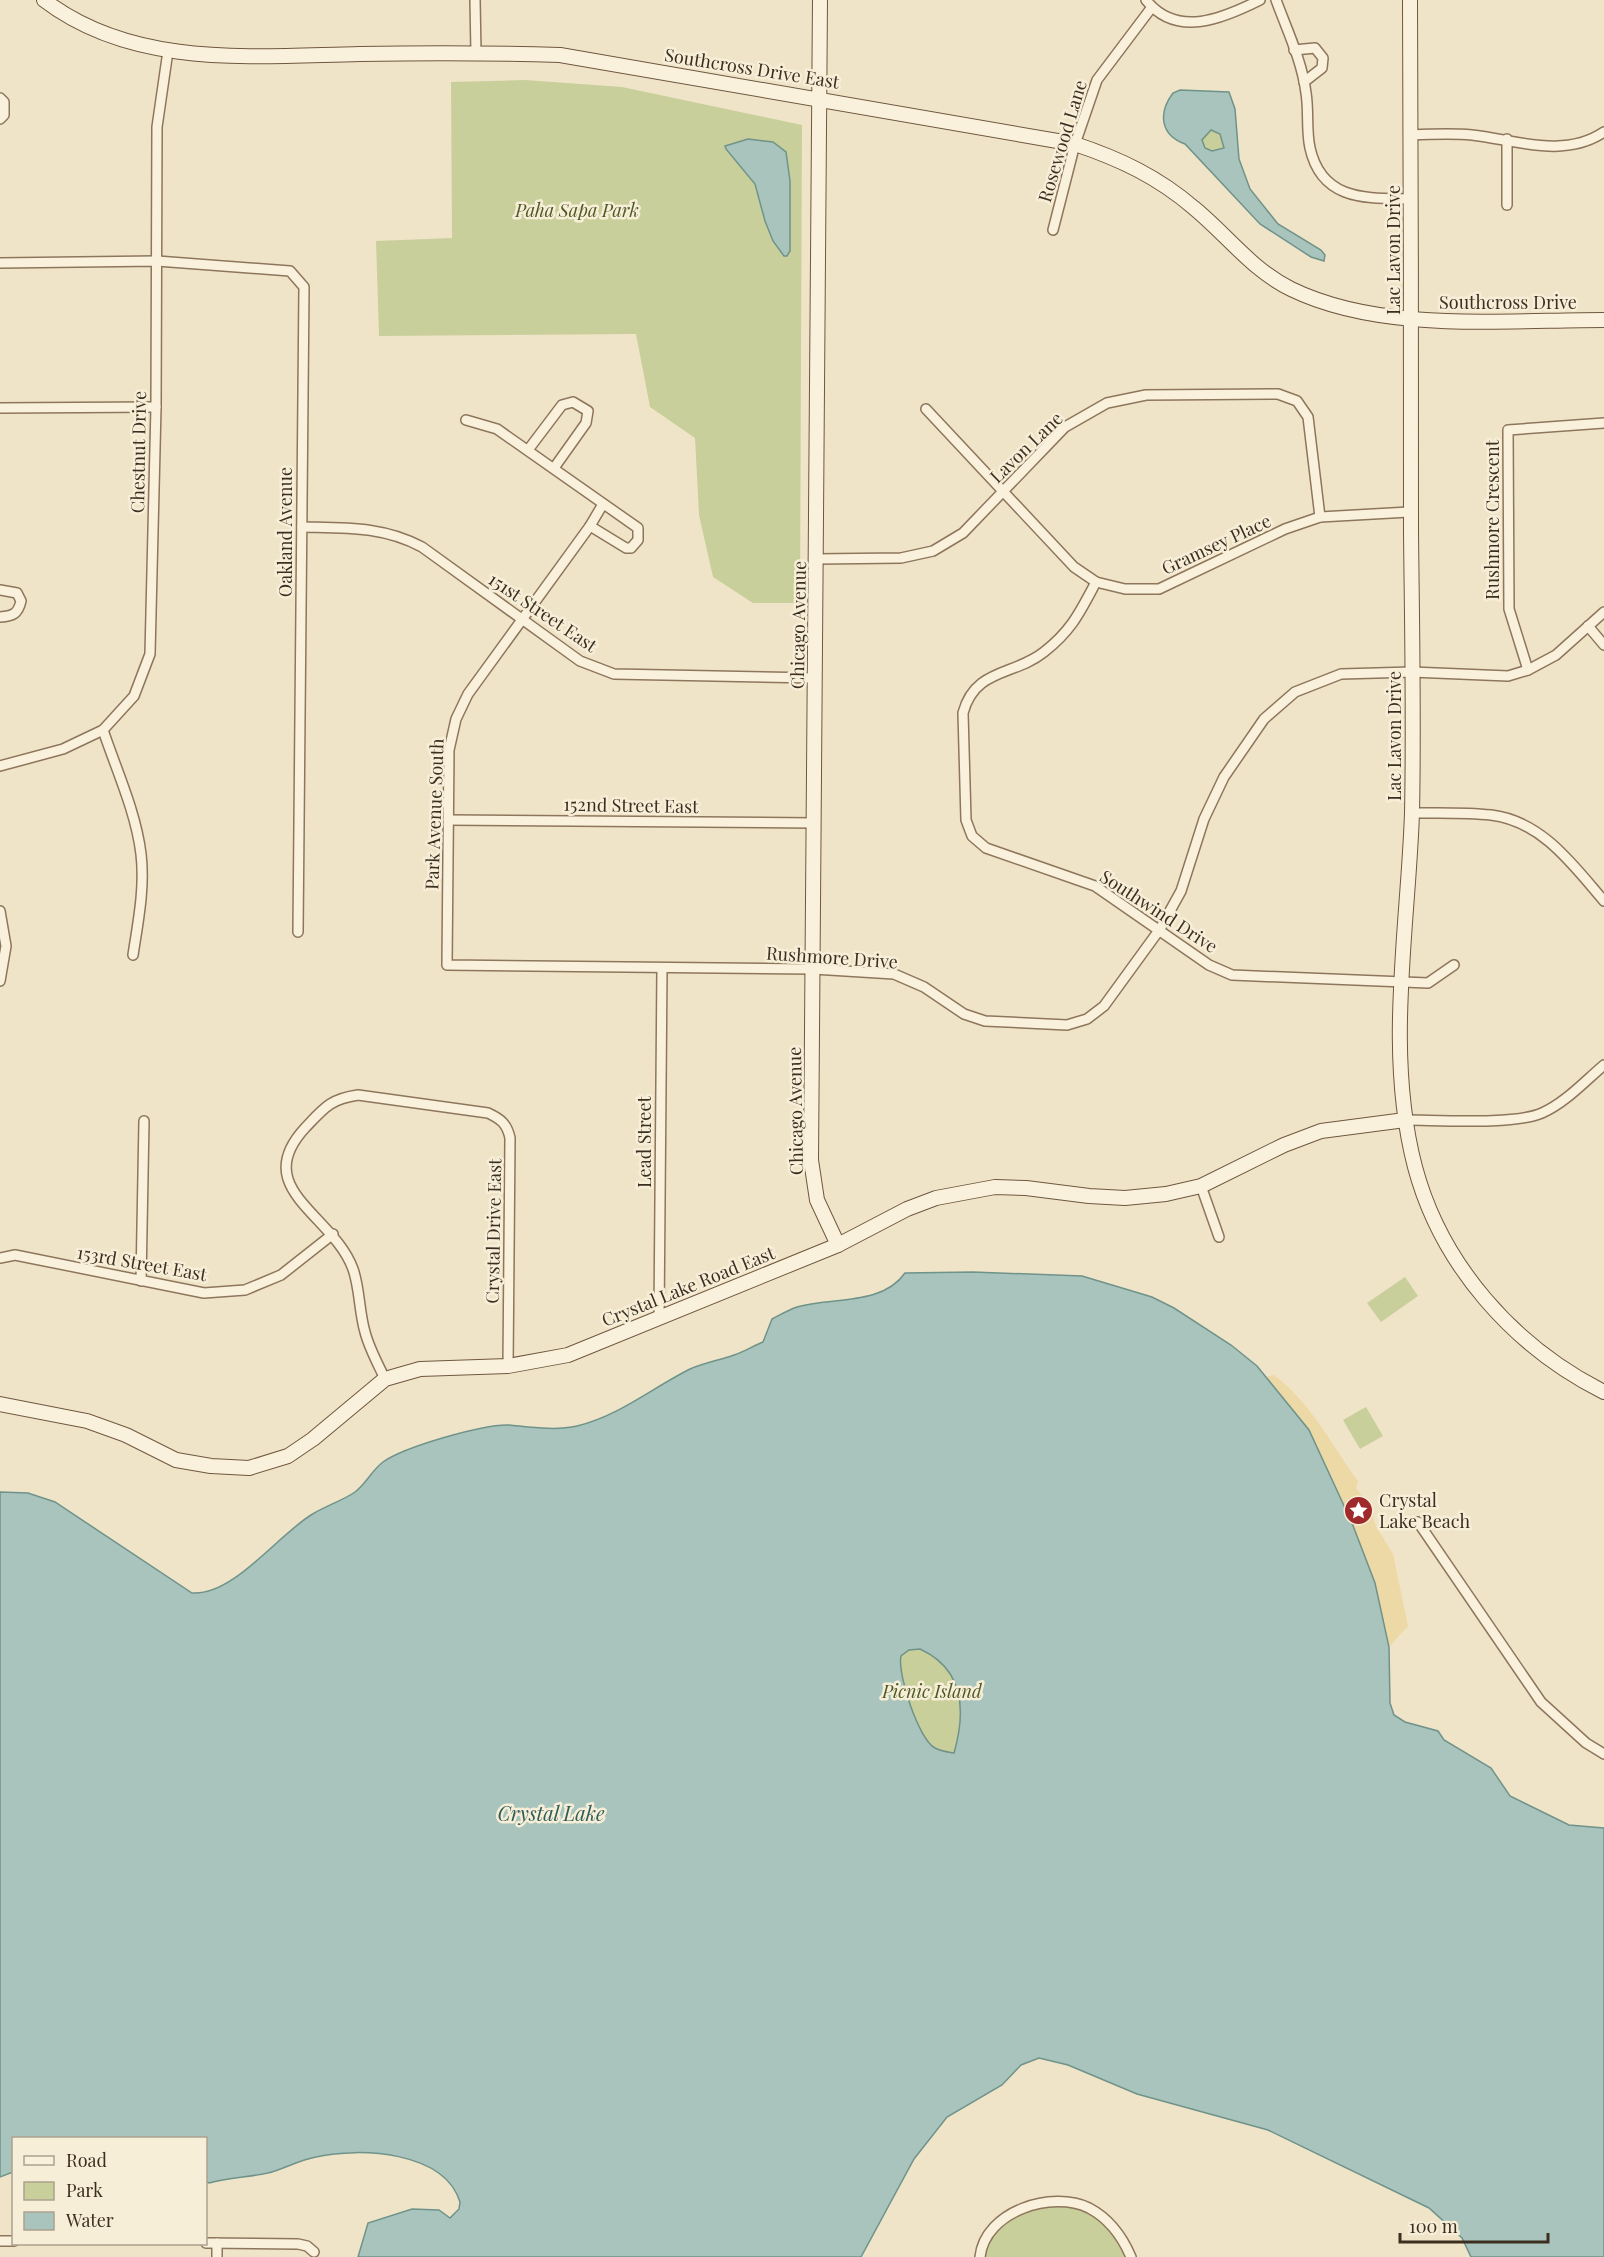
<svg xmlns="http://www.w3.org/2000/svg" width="1604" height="2257" font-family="'Playfair Display',serif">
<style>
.green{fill:#c9cf9b}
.sand{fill:#ecd9a5}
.water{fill:#a9c4bc;stroke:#6f938a;stroke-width:1.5;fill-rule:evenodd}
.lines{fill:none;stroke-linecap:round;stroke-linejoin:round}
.street-casing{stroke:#8d765c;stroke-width:12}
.secondary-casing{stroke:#6f573f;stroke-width:16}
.street{stroke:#faf1dc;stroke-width:9}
.secondary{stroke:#faf1dc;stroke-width:14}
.labels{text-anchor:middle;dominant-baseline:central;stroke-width:5;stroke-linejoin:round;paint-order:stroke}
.street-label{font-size:18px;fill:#3d2e20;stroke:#f7eed8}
.park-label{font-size:18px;font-style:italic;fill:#4d5a26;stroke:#f7eed8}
.poi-label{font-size:18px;fill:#3d2e20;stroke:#f7eed8;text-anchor:start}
.water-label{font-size:20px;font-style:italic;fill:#2f5d5a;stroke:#f7eed8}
</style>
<rect width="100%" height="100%" fill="#f0e4c8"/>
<g class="green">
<path d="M525 80 622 87 802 125 800 603H753L713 577 699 515 695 438 650 407 636 334 379 336 376 241 452 238 451 82Z"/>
<path d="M1211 130 1220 134 1224 148 1212 152 1205 148 1202 140Z"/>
<path d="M1405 1277 1418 1296 1381 1322 1367 1303Z"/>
<path d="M1366 1407 1383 1436 1360 1449 1343 1420Z"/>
<path d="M920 1649C965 1671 965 1710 954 1753 948 1752 940 1751 935 1749 919 1740 897 1674 901 1656L909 1650Z"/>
<path d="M1055 2205C1092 2208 1111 2223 1126 2257H984C994 2223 1022 2211 1055 2205Z"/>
</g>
<path class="sand" d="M1274 1375C1311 1403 1331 1444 1358 1481L1356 1488 1369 1505 1376 1526 1393 1554 1408 1626 1389 1647 1375 1583 1334 1483 1309 1430 1264 1377Z"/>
<g class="water">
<path d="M1180 90 1229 92 1235 109 1239 159 1250 189 1278 224 1321 250 1325 255 1324 261 1311 257 1260 224 1185 144C1160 135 1158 113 1173 93ZM1211 130 1220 134 1224 148 1212 151 1205 148 1202 140Z"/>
<path d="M748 139 773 142 786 152 790 181V251L787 256H784L773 241 765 221 755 184 726 149 725 146Z"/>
<path d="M973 1272 1082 1276 1152 1297 1174 1308 1231 1345 1257 1366 1309 1430 1352 1523 1375 1583 1389 1647 1390 1703 1394 1715 1405 1722 1438 1731 1444 1740 1491 1768 1510 1796 1569 1825 1604 1828V2257H1471L1462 2238 1429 2208 1268 2130 1137 2094 1068 2065 1039 2058 1021 2065 1002 2085 947 2117 914 2159 861 2257H358L368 2223 412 2209 439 2210 450 2218 459 2209 460 2202C444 2151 360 2147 316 2157 299 2160 284 2169 268 2173 249 2177 228 2178 209 2183L206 2181V2138H14L13 2172 0 2177V1492L28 1493 55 1502 192 1593C233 1596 277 1536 311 1515 325 1506 342 1501 355 1492 366 1484 372 1470 383 1462 404 1447 483 1424 509 1425 530 1427 555 1431 577 1426 619 1416 652 1388 690 1369 704 1363 720 1360 734 1355 744 1352 753 1346 763 1342L772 1319C780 1315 788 1310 797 1307 831 1297 882 1306 905 1273ZM920 1649C964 1669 966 1711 954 1753 948 1752 940 1751 935 1748 919 1740 897 1674 901 1656L909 1650Z"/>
</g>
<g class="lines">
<defs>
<g id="street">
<path d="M475 0 476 53"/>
<path d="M1146 0C1177 39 1224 18 1260 0"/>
<path d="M1276 0C1287 30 1302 61 1306 93 1309 111 1306 130 1310 148 1322 202 1368 198 1411 199"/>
<path d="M1294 50 1315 48 1323 58 1322 68 1304 82"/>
<path d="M0 98 4 102V115L0 119"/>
<path d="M1411 135C1431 134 1452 133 1472 135 1516 140 1564 159 1604 132"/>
<path d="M1507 139V205"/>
<path d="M1053 230 1075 144 1097 80 1152 7"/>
<path d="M0 263 157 261 290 271 304 287 298 932"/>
<path d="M0 408 156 407"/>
<path d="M926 409 1074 567 1096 582 1125 589H1159L1285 529 1320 517 1409 512 1411 508"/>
<path d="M466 420 497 429 638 528V540L631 548H626L590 526"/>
<path d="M528 450 562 405 573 402 588 411 586 423 554 468"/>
<path d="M603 504 590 526 468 694 456 719 449 750 447 965 813 969 894 974 924 987 964 1014 985 1021 1067 1025 1087 1019 1104 1006 1160 929 1181 891 1204 819 1224 777 1264 719 1295 692 1341 674 1412 672 1508 676 1528 670 1556 655 1604 612"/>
<path d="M302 527C345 528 383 526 422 547L580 661 614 674 815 678"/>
<path d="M816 559 901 558 933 551 963 533 1065 427 1107 403 1146 395 1278 394 1297 401 1308 417 1320 517"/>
<path d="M1096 582C1080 612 1072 630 1044 652 1014 676 975 668 963 713L966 820 972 836 986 848 1095 886 1209 965 1232 975 1428 983 1454 965"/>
<path d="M0 590 17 593 21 601C18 614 13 616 0 617"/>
<path d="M1588 626 1604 645"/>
<path d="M1528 670 1509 609 1508 430 1604 423"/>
<path d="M103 730C116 769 136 812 141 854 145 888 138 922 133 955"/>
<path d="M0 766 63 749 103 730 134 696 150 654 156 407 157 127 168 51"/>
<path d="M1412 813C1438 813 1465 812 1491 815 1542 821 1573 865 1604 901"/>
<path d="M448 820 814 823"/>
<path d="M0 911 6 946 0 981"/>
<path d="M1405 1120C1438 1120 1515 1125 1542 1113 1565 1103 1585 1081 1604 1065"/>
<path d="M1201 1186 1219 1237"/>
<path d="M0 1258 15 1255 204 1293 245 1290 281 1275 333 1234"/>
<path d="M141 1281 144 1121"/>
<path d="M659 1317 662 968"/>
<path d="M385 1379C378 1364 369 1348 365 1332 359 1312 360 1289 353 1269 333 1214 249 1189 305 1128 324 1108 330 1099 358 1095L488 1113C501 1119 507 1124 510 1138L508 1366"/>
<path d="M1418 1522 1541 1702 1586 1743 1604 1754"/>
<path d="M0 2241H14"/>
<path d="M206 2243 298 2244 307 2246 314 2252"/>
<path d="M217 2243V2257"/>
<path d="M980 2257C985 2211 1052 2190 1089 2208 1110 2219 1122 2236 1131 2257"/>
</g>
<g id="secondary">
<path d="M44 0C134 69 254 56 360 54 427 53 494 53 560 55L1075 144C1120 159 1158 177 1194 208 1227 235 1252 270 1291 289 1381 333 1505 320 1604 320"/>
<path d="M820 0 811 1160 817 1200 838 1245"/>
<path d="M1410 0C1411 177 1411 355 1411 532 1412 626 1414 720 1412 813 1408 930 1385 1052 1415 1167 1441 1265 1514 1347 1604 1392"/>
<path d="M0 1404 87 1421 126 1435 176 1460 211 1466 249 1468 288 1456 313 1439 385 1379 420 1369 508 1366 568 1355 838 1245 907 1209 936 1198 995 1187 1026 1188 1089 1196 1125 1198 1166 1194 1201 1186 1284 1145 1321 1131 1405 1120"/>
</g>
</defs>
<use href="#street" class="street-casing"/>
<use href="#secondary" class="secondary-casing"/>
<use href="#street" class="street"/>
<use href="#secondary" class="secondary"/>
</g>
<defs>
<symbol id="sight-disc" viewBox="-11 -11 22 22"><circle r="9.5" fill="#9e2a2b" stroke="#f7eed8"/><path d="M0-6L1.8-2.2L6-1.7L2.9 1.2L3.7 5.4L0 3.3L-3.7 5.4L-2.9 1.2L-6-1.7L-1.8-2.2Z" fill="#fff"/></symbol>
</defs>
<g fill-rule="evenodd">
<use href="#sight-disc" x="1342" y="1494" width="33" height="33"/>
</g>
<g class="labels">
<g class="street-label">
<text transform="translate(752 68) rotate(9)">Southcross Drive East</text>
<text transform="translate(1062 141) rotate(-73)">Rosewood Lane</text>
<text transform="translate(1393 250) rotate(-90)">Lac Lavon Drive</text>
<text x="1508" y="302">Southcross Drive</text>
<text transform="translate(1026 447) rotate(-44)">Lavon Lane</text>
<text transform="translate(138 452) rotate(-89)">Chestnut Drive</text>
<text transform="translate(1492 520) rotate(-90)">Rushmore Crescent</text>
<text transform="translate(285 532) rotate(-90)">Oakland Avenue</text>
<text transform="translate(1216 544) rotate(-25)">Gramsey Place</text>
<text transform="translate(543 612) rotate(34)">151st Street East</text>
<text transform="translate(798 625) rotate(-89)">Chicago Avenue</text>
<text transform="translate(1394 736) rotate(-90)">Lac Lavon Drive</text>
<text transform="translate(631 805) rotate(1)">152nd Street East</text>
<text transform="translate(434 814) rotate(-88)">Park Avenue South</text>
<text transform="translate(1159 911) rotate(33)">Southwind Drive</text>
<text transform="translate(832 957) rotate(4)">Rushmore Drive</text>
<text transform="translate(795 1111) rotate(-91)">Chicago Avenue</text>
<text transform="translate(644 1142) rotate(-90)">Lead Street</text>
<text transform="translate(493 1231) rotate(-89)">Crystal Drive East</text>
<text transform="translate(142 1263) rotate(10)">153rd Street East</text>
<text transform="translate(688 1286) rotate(-22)">Crystal Lake Road East</text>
</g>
<g class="park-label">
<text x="577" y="210">Paha Sapa Park</text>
<text x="932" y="1691">Picnic Island</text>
</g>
<g class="poi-label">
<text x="1379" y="1500">Crystal<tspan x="1379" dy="21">Lake Beach</tspan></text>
</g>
<g class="water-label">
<text x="551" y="1812">Crystal Lake</text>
</g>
</g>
<rect x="12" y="2137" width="195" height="108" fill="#f7eed8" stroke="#ada18e" stroke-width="1.5"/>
<rect x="24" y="2156" width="30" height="9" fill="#faf1dc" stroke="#ada18e" stroke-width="1.5"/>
<text x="66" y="2167" font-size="18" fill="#3d2e20">Road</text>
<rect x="24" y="2182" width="30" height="18" fill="#c9cf9b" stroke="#ada18e" stroke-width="1.5"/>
<text x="66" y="2197" font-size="18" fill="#3d2e20">Park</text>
<rect x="24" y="2212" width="30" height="18" fill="#a9c4bc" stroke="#ada18e" stroke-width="1.5"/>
<text x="66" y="2227" font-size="18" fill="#3d2e20">Water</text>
<path d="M1400 2233v9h148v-9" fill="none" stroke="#3d2e20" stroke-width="3"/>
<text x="1409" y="2233" font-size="18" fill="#3d2e20" stroke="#f7eed8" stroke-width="4.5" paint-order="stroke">100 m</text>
</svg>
